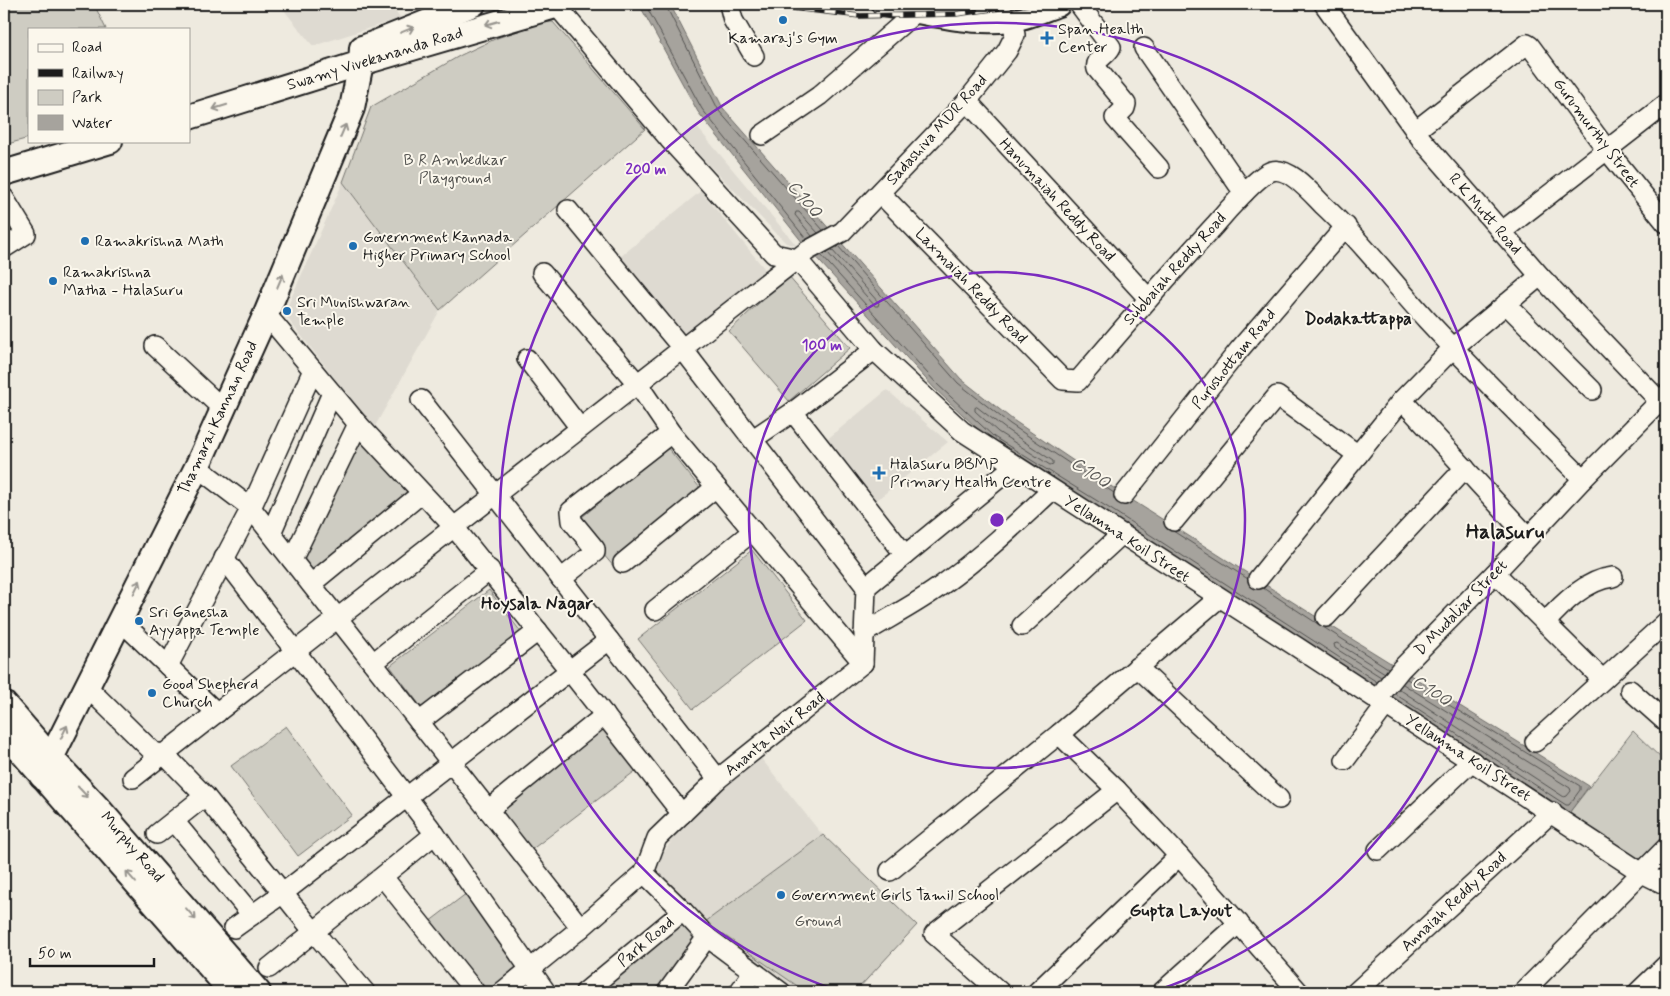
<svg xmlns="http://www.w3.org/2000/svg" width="1670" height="996" font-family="Mynerve,sans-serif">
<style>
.built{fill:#dedad1}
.green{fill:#ceccc2;stroke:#75746f}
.water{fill:#a6a39d;stroke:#6f6d69}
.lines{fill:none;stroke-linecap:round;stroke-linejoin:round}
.shore{stroke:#535250;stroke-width:1}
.minor-casing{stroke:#1c1c1c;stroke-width:22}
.major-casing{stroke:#1c1c1c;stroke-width:28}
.minor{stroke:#fbf7ec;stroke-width:19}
.major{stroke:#fbf7ec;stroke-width:24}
.rail-casing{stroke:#1c1c1c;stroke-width:5.5}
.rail{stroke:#fbf7ec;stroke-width:4;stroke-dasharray:11;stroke-linecap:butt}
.oneway{stroke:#97948e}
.ring{fill:none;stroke:#7b2cbf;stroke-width:2.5}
.poi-dot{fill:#1f6fb2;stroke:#fbf7ec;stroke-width:2}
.labels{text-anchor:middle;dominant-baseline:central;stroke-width:4;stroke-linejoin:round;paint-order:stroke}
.poi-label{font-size:16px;fill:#1c1c1c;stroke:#fbf7ec;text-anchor:start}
.street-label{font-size:16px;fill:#1c1c1c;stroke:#fbf7ec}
.park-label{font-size:16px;fill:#51514e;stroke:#fbf7ec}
.water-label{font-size:18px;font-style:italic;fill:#5a5956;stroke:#fbf7ec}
.neighbourhood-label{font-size:18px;font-weight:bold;fill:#1c1c1c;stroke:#fbf7ec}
.district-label{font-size:21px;font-weight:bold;fill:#1c1c1c;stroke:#fbf7ec}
.centre{fill:#7b2cbf;stroke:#fbf7ec;stroke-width:2.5}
.ring-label{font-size:15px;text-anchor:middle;font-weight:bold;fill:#7b2cbf;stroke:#fbf7ec;stroke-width:4;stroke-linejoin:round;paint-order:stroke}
</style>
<rect width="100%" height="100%" fill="#eeeadf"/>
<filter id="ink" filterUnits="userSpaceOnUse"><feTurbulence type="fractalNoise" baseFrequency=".02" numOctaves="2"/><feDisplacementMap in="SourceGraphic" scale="10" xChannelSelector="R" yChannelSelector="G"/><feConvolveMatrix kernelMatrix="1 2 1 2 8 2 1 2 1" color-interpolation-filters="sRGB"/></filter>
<g filter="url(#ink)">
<g class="built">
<path d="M279 4H389L401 18 313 46Z"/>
<path d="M696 126 797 246 786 243 681 137Z"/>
<path d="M343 182 440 310 374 428 284 314Z"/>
<path d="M701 191 768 273 682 343 615 261Z"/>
<path d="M887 390 948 442 872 504 825 441Z"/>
<path d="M760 757 820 832 915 926 857 992H797L704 923 655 867 680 827Z"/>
</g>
<g class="green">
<path d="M4 4H94L106 29H29V138L4 145Z"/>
<path d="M544 22H553L645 129 440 310 343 182 371 107 461 55 497 38Z"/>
<path d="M788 276 850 348 789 401 729 331Z"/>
<path d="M361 439 413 490 312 573 302 560Z"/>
<path d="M667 447 704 493 614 567 576 522Z"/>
<path d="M752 550 807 620 693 709 638 639Z"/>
<path d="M489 590 521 632 422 708 390 666Z"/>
<path d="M598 716 638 769 531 850 491 798Z"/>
<path d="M286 726 352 815 298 856 231 766Z"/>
<path d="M1633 731 1666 763V840L1645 863 1569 813Z"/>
<path d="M823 835 917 925 855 992H806L705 922Z"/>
<path d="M467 893 524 965 488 992H483L429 922Z"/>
<path d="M684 920 699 940 660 992H594Z"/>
</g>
<path class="water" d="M639 4H670L723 108 961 379 1013 420 1124 495 1318 618 1589 786 1569 813 1109 514 991 441 934 388 803 243 698 112Z"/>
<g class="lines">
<g class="shore">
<path d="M645 4 702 109 806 239"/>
<path d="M666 4 667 8 719 111 823 230"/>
<path d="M812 236 795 215 796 212H799L818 233"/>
<path d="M838 246 958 383 1010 424 1114 493"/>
<path d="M827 252 875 306H878L879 303 832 250"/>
<path d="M821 255 937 384 994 437 1112 510 1377 682"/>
<path d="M977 407 1007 430 1053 461V464L1050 465 998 432 975 411V408Z"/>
<path d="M1173 531 1248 579"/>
<path d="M1263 588 1318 624"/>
<path d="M1323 627 1388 668"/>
<path d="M1381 677 1335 648 1334 644 1337 643 1385 673"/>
<path d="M1399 689 1564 797 1567 796 1571 791 1570 788 1403 684"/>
<path d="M1395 694 1566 805H1569L1580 790V786L1407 679"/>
</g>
<defs>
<g id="minor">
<path d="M729 4 733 20 754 56"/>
<path d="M1079 4 1111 47C1107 56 1094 59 1097 69L1126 104 1125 108 1115 118 1159 168"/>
<path d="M1324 4 1422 140 1540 276 1666 408"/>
<path d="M556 5 669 139 774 254 797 259 874 350 962 431 1297 647 1642 873 1666 885"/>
<path d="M1144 48 1244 193"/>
<path d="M967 101 1148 298"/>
<path d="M1415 131 1527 44 1530 46 1607 150 1666 223"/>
<path d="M762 135 819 96 917 11"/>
<path d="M880 193 1063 380 1078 381C1123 328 1168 276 1215 225 1225 213 1259 174 1272 171 1289 166 1312 194 1323 205 1361 240 1392 282 1427 320 1477 374 1530 426 1583 479"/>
<path d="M4 198 26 234 4 248"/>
<path d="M568 210 682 348 866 587"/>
<path d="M1501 232 1666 104"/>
<path d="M542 273 637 383 671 433 863 663"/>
<path d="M1506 304 1592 390"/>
<path d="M266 314 358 424 454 527 570 671 682 814"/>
<path d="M155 346 224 410"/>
<path d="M527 359 580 428"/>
<path d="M421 400 718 779"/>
<path d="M1402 400 1528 537"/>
<path d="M793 412 874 350"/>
<path d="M753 439 793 412 905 555"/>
<path d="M197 467 251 508 581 928"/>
<path d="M1124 495 1239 350 1346 226"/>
<path d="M1174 521 1277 396 1358 455"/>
<path d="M271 533 332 393"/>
<path d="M224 558 435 834 546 992"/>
<path d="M292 560 358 424"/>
<path d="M623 563 716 487"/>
<path d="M1495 573 1602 679"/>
<path d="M561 579 595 552V549L572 521 571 511 671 433"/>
<path d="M1258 579 1402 400 1453 348 1540 276"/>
<path d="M311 584 422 493"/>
<path d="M655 610 753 531"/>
<path d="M1326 617 1465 468"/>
<path d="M120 620 217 713"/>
<path d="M1545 623C1563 603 1586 580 1613 577"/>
<path d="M1022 626 1122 534"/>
<path d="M864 633C890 617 918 603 942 585 981 557 1017 523 1052 490"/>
<path d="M373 663 490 570"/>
<path d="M168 666 251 508 313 370"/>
<path d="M1137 667 1279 799"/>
<path d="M86 686 153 752 164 754 205 796 314 932 365 992"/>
<path d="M1630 690 1666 722"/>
<path d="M1377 699 1401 669 1495 573 1583 479 1666 395"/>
<path d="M419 722 538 631"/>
<path d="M1059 734 1117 790 1179 856 1299 992"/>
<path d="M1535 742 1666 622"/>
<path d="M1345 760 1386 705"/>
<path d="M133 778 797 259 807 251 842 232 967 101 1007 51 1015 35 1012 19"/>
<path d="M488 810 605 715"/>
<path d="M174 821 252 915"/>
<path d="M157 834 205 796"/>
<path d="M1378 850 1472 761"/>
<path d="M890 871 1059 734 1219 598"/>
<path d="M644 873 683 911 707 937 781 992"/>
<path d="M383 877 475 992"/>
<path d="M234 928 283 893 609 640"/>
<path d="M269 968 435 834"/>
<path d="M502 992 581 928 644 873 657 838 718 779 863 663 866 587 1014 466"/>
<path d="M585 992 683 911"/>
<path d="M667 992 707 937"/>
<path d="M739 992 753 972"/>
<path d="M1000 992 934 934 1117 790"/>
<path d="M1037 992 1179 856"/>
<path d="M1162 992 1239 923"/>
<path d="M1356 992 1552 812"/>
<path d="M1523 992 1666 848"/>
<path d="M1638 992 1666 965"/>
</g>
<g id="major">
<path d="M884 4C924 12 970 24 1010 19 1026 18 1043 9 1058 4"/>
<path d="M363 48 473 4"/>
<path d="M189 117 361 63 562 4"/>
<path d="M4 173 110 141"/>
<path d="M4 704 51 758 97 807 258 992"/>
<path d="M4 732 232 992"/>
<path d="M42 776 197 467 266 314 352 108 361 63 362 48"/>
</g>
</defs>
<use href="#minor" class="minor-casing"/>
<use href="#major" class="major-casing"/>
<use href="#minor" class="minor"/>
<use href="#major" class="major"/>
<defs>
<path id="rail" d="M759 4 860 16 956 14 1029 4"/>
</defs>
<use href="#rail" class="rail-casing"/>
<use href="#rail" class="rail"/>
</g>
<defs><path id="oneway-shaft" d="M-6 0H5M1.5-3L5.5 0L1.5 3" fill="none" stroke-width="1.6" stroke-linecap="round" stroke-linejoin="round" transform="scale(1.25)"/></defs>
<g class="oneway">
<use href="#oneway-shaft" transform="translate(492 23) rotate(164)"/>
<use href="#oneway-shaft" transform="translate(407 30) rotate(-22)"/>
<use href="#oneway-shaft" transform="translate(220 107) rotate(163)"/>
<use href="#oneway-shaft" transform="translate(343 131) rotate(-67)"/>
<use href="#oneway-shaft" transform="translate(280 281) rotate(-67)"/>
<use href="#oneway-shaft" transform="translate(137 587) rotate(-64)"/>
<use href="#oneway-shaft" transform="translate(64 732) rotate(-64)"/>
<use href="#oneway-shaft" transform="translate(83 792) rotate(47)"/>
<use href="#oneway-shaft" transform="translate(131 877) rotate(-131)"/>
<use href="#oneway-shaft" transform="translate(191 914) rotate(49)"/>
</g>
</g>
<g class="ring">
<circle cx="997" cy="520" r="248"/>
<path d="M839 991A497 497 0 1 1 1155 991"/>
</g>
<g class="poi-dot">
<circle cx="783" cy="20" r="5"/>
<path d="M1044.5 30.5h5v5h5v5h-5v5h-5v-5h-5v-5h5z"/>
<circle cx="85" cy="241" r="5"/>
<circle cx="353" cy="246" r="5"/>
<circle cx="53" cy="281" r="5"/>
<circle cx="287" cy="311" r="5"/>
<path d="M876.5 465.5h5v5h5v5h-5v5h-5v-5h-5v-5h5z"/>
<circle cx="139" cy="621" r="5"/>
<circle cx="152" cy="693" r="5"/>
<circle cx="781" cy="895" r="5"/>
</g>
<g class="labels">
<g class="poi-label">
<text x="1058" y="29">Span Health<tspan x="1058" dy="18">Center</tspan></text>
<text x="783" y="38" text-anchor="middle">Kamaraj's Gym</text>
<text x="363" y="237">Government Kannada<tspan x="363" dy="18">Higher Primary School</tspan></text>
<text x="95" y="241">Ramakrishna Math</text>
<text x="63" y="272">Ramakrishna<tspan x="63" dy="18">Matha - Halasuru</tspan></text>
<text x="297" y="302">Sri Munishwaran<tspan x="297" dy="18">Temple</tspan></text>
<text x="890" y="464">Halasuru BBMP<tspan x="890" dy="18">Primary Health Centre</tspan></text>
<text x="149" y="612">Sri Ganesha<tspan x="149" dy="18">Ayyappa Temple</tspan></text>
<text x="162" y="684">Good Shepherd<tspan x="162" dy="18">Church</tspan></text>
<text x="791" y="895">Government Girls Tamil School</text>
</g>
<g class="street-label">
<text transform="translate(375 59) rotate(-17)">Swamy Vivekananda Road</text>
<text transform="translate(937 130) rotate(-48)">Sadashiva MDR Road</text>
<text transform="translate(1596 133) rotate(53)">Gurumurthy Street</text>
<text transform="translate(1057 200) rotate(47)">Hanumaiah Reddy Road</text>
<text transform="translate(1485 214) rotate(49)">R K Mutt Road</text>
<text transform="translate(1175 269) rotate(-48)">Subbaiah Reddy Road</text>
<text transform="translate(971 286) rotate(46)">Laxmaiah Reddy Road</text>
<text transform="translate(1234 359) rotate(-51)">Purushottam Road</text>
<text transform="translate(218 418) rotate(-65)">Thamarai Kannan Road</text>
<text transform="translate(1127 539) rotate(33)">Yellamma Koil Street</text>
<text transform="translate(1461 608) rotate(-46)">D Mudaliar Street</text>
<text transform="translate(775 734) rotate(-39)">Ananta Nair Road</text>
<text transform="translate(1468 758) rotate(33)">Yellamma Koil Street</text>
<text transform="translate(132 847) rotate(49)">Murphy Road</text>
<text transform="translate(1454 902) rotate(-43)">Annaiah Reddy Road</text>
<text transform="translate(646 942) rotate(-40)">Park Road</text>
</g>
<g class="park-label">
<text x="455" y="160">B R Ambedkar<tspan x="455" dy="18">Playground</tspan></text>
<text x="818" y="921">Ground</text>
</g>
<g class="water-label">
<text transform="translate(804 199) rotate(50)">C100</text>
<text transform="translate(1090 473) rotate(33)">C100</text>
<text transform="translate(1431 691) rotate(33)">C100</text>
</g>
<g class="neighbourhood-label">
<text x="1358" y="319">Dodakattappa</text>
<text x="537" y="604">Hoysala Nagar</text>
<text x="1181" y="911">Gupta Layout</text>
</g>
<g class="district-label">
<text x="1505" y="532">Halasuru</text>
</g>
</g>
<circle cx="997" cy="520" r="8" class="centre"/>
<g class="ring-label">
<text x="646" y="174">200 m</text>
<text x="822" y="350">100 m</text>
</g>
<rect width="1670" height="996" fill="none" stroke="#fbf7ec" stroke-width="20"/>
<rect x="10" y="10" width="1650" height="976" fill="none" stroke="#1c1c1c" stroke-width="2" filter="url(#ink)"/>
<rect x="28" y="28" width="162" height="115" fill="#fbf7ec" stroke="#a29f99"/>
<rect x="38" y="44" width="25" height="8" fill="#fbf7ec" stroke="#a29f99"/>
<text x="72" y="52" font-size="15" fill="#1c1c1c">Road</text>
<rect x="38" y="69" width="25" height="8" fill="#1c1c1c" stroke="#a29f99"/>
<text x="72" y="78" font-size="15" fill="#1c1c1c">Railway</text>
<rect x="38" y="90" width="25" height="15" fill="#ceccc2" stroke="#a29f99"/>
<text x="72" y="102" font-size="15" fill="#1c1c1c">Park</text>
<rect x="38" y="115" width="25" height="15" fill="#a6a39d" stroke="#a29f99"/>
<text x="72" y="128" font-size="15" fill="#1c1c1c">Water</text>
<path d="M30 958v8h124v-8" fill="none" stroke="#1c1c1c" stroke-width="2.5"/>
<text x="38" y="958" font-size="15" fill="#1c1c1c" stroke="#fbf7ec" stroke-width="4" paint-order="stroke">50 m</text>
</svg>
